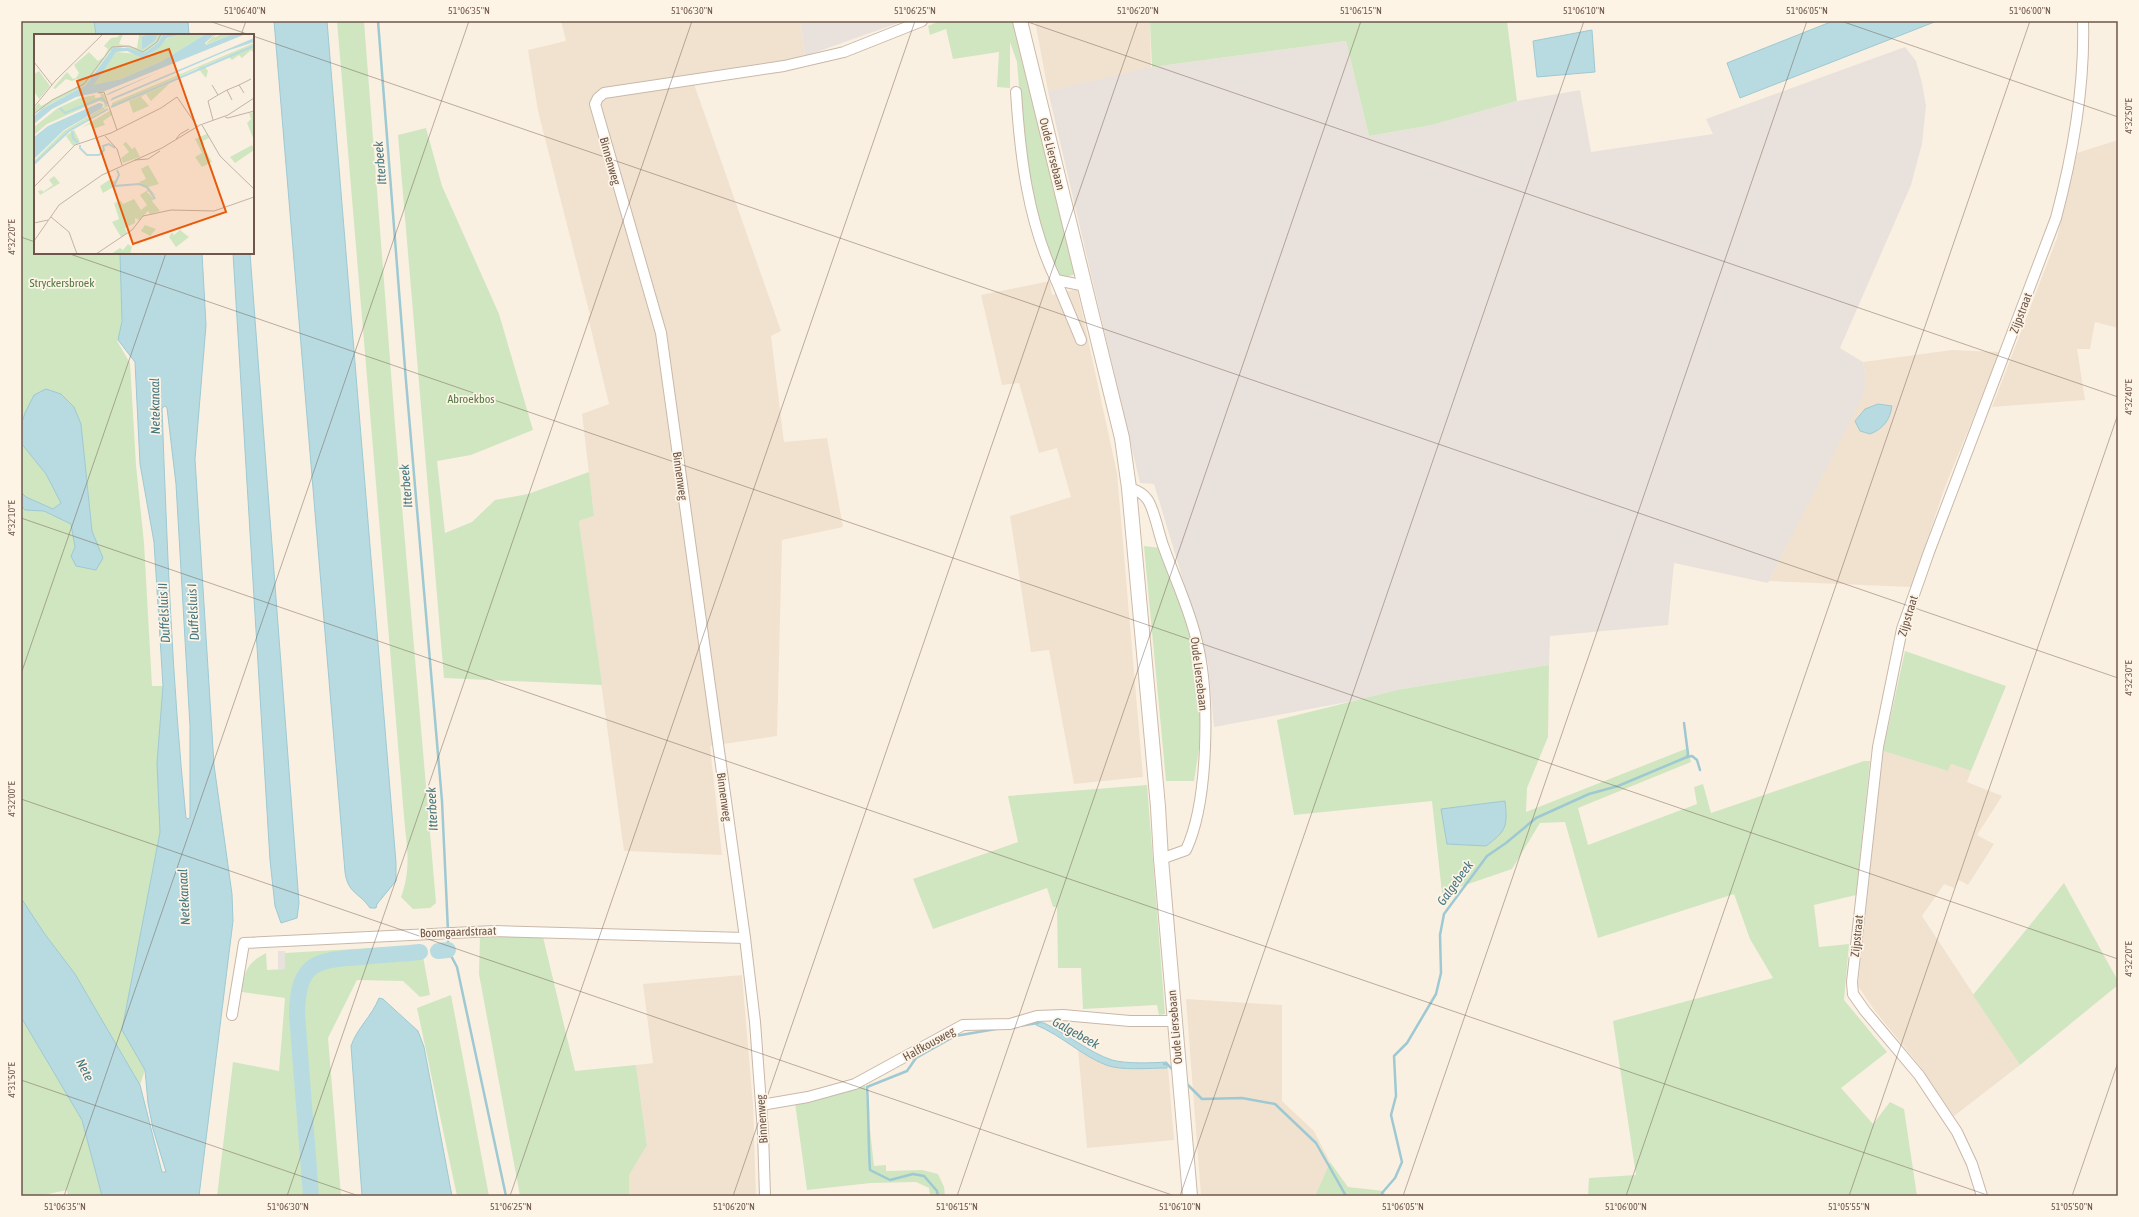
<svg xmlns="http://www.w3.org/2000/svg" width="2139" height="1217" font-family="'Asap Condensed',sans-serif">
<style>
.residential{fill:#f1e2d0}
.industrial{fill:#e9e2dc}
.green{fill:#cfe6c1}
.water{fill:#b7dbe1;stroke:#9ec9d2;fill-rule:evenodd}
.lines{fill:none;stroke-linecap:round;stroke-linejoin:round}
.stream{stroke:#9ec9d2;stroke-width:2.5}
.river{stroke:#b7dbe1;stroke-width:16}
.minor-casing{stroke:#c9b8a9;stroke-width:12}
.secondary-casing{stroke:#cebaa9;stroke-width:16}
.minor{stroke:#fff;stroke-width:10}
.secondary{stroke:#fff;stroke-width:14}
.ticks{fill:none;stroke:#6e574a;stroke-width:1;stroke-opacity:0.45}
.labels{text-anchor:middle;dominant-baseline:central;stroke-width:3.5;stroke-linejoin:round;paint-order:stroke}
.street-label{font-size:12px;fill:#6e574a;stroke:#fdf4e6}
.park-label{font-size:12px;fill:#547a46;stroke:#fdf4e6}
.water-label{font-size:13px;font-style:italic;fill:#467680;stroke:#fdf4e6}
.inset-river{fill:none;stroke:#b7dbe1;stroke-width:2}
.inset-road{fill:none;stroke:#c2b3a5;stroke-width:1}
.view{fill:#e8590c;fill-opacity:0.15;stroke:#e8590c;stroke-width:2}
.inset-edge{fill:none;stroke:#6e574a;stroke-width:2}
.neatline{fill:none;stroke:#6e574a;stroke-width:1.5}
.ticks-label{font-size:10px;text-anchor:middle;fill:#6e574a}
</style>
<rect width="100%" height="100%" fill="#faf0e1"/>
<g class="residential">
<path d="M561 21H800L805 56 694 84 781 331 771 336 784 442 827 438 843 527 782 540 777 736 710 746 722 855 624 851 579 521 594 516 582 414 609 404 588 317 590 315 538 111 528 50 566 41Z"/>
<path d="M1035 21H1150L1151 69 1048 91Z"/>
<path d="M2118 140V328L2095 322 2090 349H2077L2085 400 1992 407 2057 238 2077 153Z"/>
<path d="M1050 281 1052 295 1077 289 1117 473 1143 777 1074 784 1049 650 1031 652 1010 516 1071 497 1057 448 1039 453 1019 383 1002 385 981 295Z"/>
<path d="M1952 350 2000 352 1945 487 1911 587 1769 581 1826 467 1866 378 1863 362Z"/>
<path d="M1883 751 1948 771 1951 764 1971 771 1967 782 2002 796 1977 835 1994 844 1968 885 1959 880 1954 888 1944 884 1922 916 2020 1065 1954 1116 1919 1065 1875 1011 1858 986Z"/>
<path d="M742 975 753 1105 756 1196H629L628 1175 647 1144 636 1065 653 1063 643 984Z"/>
<path d="M1186 999 1282 1005V1101L1314 1131 1330 1162 1315 1196H1201Z"/>
<path d="M1078 1049 1104 1064 1114 1067 1168 1068 1174 1140 1087 1148Z"/>
</g>
<g class="industrial">
<path d="M800 21H904L805 56Z"/>
<path d="M1346 41 1369 136 1432 125 1517 101 1580 90 1591 152 1713 134 1706 119 1905 47 1916 61 1922 83 1926 106 1922 144 1911 185 1840 348 1863 362 1866 378 1864 394 1768 583 1674 563 1668 625 1550 636 1549 665 1402 689 1390 694 1214 727 1208 663 1154 484 1140 483 1048 91 1152 67Z"/>
<rect x="278" y="951" width="7" height="18"/>
</g>
<g class="green">
<path d="M21 21H94L96 35H35V253H120C121 270 126 330 117 341L130 363 136 465 144 543 152 686H163L157 763 160 832 122 1030 145 1070 140 1085 75 974 44 933 21 898V506L25 510 44 511 71 524 75 547 103 558 92 531 87 477 25 413 21 425Z"/>
<path d="M337 21H364L395 425 436 903 430 908 413 909 401 897C410 873 408 853 405 828Z"/>
<path d="M940 21H1014L1075 274 1064 278 1057 273 1044 240 1036 211 1025 160 1017 62 1010 42V88L997 87 999 52 953 59 946 29 930 35 928 26Z"/>
<path d="M1150 21H1507L1517 101 1432 125 1369 136 1346 41 1152 67Z"/>
<path d="M426 128 442 186 499 314 533 430 471 455 437 461 445 533 472 522 495 500 528 494 589 472 594 516 579 521 602 685 444 678 398 135Z"/>
<path d="M21 443 46 474 61 503 53 509 26 497 21 492Z"/>
<path d="M1144 546 1161 548C1184 604 1206 680 1200 742 1198 755 1196 768 1194 781H1166Z"/>
<path d="M1905 651 2006 686 1971 771 1951 764 1948 771 1883 751Z"/>
<path d="M1549 665 1548 737 1527 788 1526 812 1688 748 1691 762 1578 808 1588 845 1697 804 1694 787 1703 784 1711 813 1864 761H1870L1856 895 1814 905 1819 947 1849 944 1844 1000 1887 1052 1841 1088 1873 1124 1890 1102 1904 1109 1917 1196H1588L1589 1178 1636 1175 1613 1021 1773 978 1750 939 1734 894 1598 938 1565 822 1540 823 1512 869 1442 893 1432 801 1294 815 1277 720 1402 689Z"/>
<path d="M1147 785 1165 1014 1159 1015 1157 1005 1083 1009 1081 968H1058L1057 907H1053L1047 888 933 929 913 879 1018 842 1008 796Z"/>
<path d="M2064 883 2118 981V985L2020 1065 1973 995Z"/>
<path d="M480 935 543 937 575 1071 636 1065 647 1145 629 1175V1196H520L479 974Z"/>
<path d="M421 945 430 995 420 997 403 981 357 980 328 1038 341 1196H217L233 1062 279 1071 285 998 242 992C244 971 247 963 266 953L267 970 285 969V953Z"/>
<path d="M451 995 489 1196H457L417 1008Z"/>
<path d="M21 1017 82 1120 102 1196H68L67 1190 39 1196H21Z"/>
<path d="M865 1085 874 1166 886 1165V1171L922 1170 938 1174 944 1187 945 1196H930L929 1188 916 1182 871 1183 807 1190 795 1103Z"/>
<path d="M1330 1162 1348 1187 1384 1191 1385 1196H1315Z"/>
</g>
<g class="water">
<path d="M94 21H188L189 35H96Z"/>
<path d="M274 21H327L396 863V881L377 904 376 908H370C359 892 348 894 345 872Z"/>
<path d="M1833 21H1937L1740 98 1727 63Z"/>
<path d="M1592 30 1595 72 1537 77 1533 41Z"/>
<path d="M120 253H202L206 325 195 459 214 765 232 894 233 921 199 1196H102L82 1120 21 1017V898L44 933 75 974 140 1085 162 1172H166L153 1129 148 1103 145 1070 122 1030 160 832 157 763 163 686 154 542 140 464 135 362 118 340 122 321ZM165 406 167 408 176 484 190 726V817L188 819 186 818C172 681 167 545 162 408Z"/>
<path d="M233 253H250L299 903 297 918 281 923 275 906 270 860Z"/>
<path d="M46 389 61 394 74 407 81 424 92 531 103 558 96 570 76 566 71 556 75 547 71 524 44 511 25 510 21 506V492L26 497 53 509 61 503 46 474 21 443V425L25 413 34 395Z"/>
<path d="M1878 404 1892 406C1890 420 1883 429 1870 434L1860 431 1855 421 1865 409Z"/>
<path d="M1505 801C1508 827 1506 831 1486 846L1447 844 1441 809Z"/>
<path d="M379 998 383 999 418 1031 424 1047 452 1196H362L351 1046C357 1028 372 1016 379 998Z"/>
<path d="M1035 1022 1044 1023C1066 1033 1090 1053 1112 1060 1126 1064 1152 1063 1167 1062V1068C1150 1068 1121 1071 1106 1065 1082 1056 1061 1035 1036 1025Z"/>
</g>
<g class="lines">
<g class="stream">
<path d="M378 21 406 381 442 801 448 931"/>
<path d="M1684 723 1688 754 1687 757"/>
<path d="M448 936V950L457 967 506 1196"/>
<path d="M1019 1026 1038 1023"/>
<path d="M1164 1064H1167L1174 1071"/>
<path d="M1186 1083 1202 1099 1242 1098 1275 1104 1316 1143 1346 1196"/>
<path d="M938 1196 937 1191 924 1176 913 1174 890 1180 870 1170C868 1142 869 1115 867 1087L907 1071 916 1058 955 1036 996 1029"/>
<path d="M1382 1196V1193L1395 1178 1402 1162 1391 1115 1396 1096 1394 1056 1407 1043 1436 994 1441 973 1440 935 1444 914 1487 856 1506 843 1536 818 1589 794 1618 786 1687 757 1692 756 1697 760 1700 770"/>
</g>
<g class="river">
<path d="M438 951 448 950"/>
<path d="M311 1196 297 1014C298 962 316 960 361 957 381 955 401 954 420 952"/>
</g>
<defs>
<g id="minor">
<path d="M1016 92C1020 156 1028 222 1056 280L1086 286"/>
<path d="M1056 280 1081 340"/>
<path d="M1129 488C1136 490 1143 493 1147 499 1154 507 1159 536 1164 548 1175 579 1190 610 1197 642 1210 695 1209 801 1186 850L1161 859"/>
<path d="M232 1015 244 943 494 931 745 938"/>
<path d="M761 1105 808 1097 855 1084 963 1025 1010 1024 1037 1016 1063 1015 1130 1021H1175"/>
<path d="M765 1196 763 1132 755 1022 745 938 661 333 595 104 598 98 604 93 784 66 844 52 922 21"/>
<path d="M1982 1196 1972 1164 1957 1132 1919 1075 1865 1011 1853 994 1852 982 1878 747 1902 629 1929 552 2056 218C2073 154 2085 88 2083 21"/>
</g>
<path id="secondary" d="M1020 21 1122 438 1129 488 1158 807 1161 859 1190 1196"/>
</defs>
<use href="#minor" class="minor-casing"/>
<use href="#secondary" class="secondary-casing"/>
<use href="#minor" class="minor"/>
<use href="#secondary" class="secondary"/>
</g>
<path class="ticks" d="M209 21 250 35M1025 21 2118 397M1841 21 2118 117M21 26 23 21M241 35 246 21M253 36 2118 678M21 237 35 242M67 253 2118 959M21 518 1990 1196M21 674 166 253M21 799 1175 1196M21 1080 359 1196M64 1196 469 21M287 1196 692 21M510 1196 915 21M733 1196 1138 21M957 1196 1361 21M1180 1196 1584 21M1403 1196 1807 21M1626 1196 2030 21M1849 1196 2118 414M2072 1196 2118 1062"/>
<g class="labels">
<g class="street-label">
<text transform="translate(1052 154) rotate(76)">Oude Liersebaan</text>
<text transform="translate(610 161) rotate(74)">Binnenweg</text>
<text transform="translate(2021 313) rotate(-69)">Zijpstraat</text>
<text transform="translate(680 476) rotate(82)">Binnenweg</text>
<text transform="translate(1908 616) rotate(-73)">Zijpstraat</text>
<text transform="translate(1199 674) rotate(83)">Oude Liersebaan</text>
<text transform="translate(724 797) rotate(82)">Binnenweg</text>
<text transform="translate(458 932) rotate(-2)">Boomgaardstraat</text>
<text transform="translate(1857 936) rotate(-84)">Zijpstraat</text>
<text transform="translate(1175 1027) rotate(-95)">Oude Liersebaan</text>
<text transform="translate(929 1044) rotate(-29)">Halfkousweg</text>
<text transform="translate(762 1119) rotate(-94)">Binnenweg</text>
</g>
<g class="park-label">
<text x="62" y="283">Stryckersbroek</text>
<text x="471" y="399">Abroekbos</text>
</g>
<g class="water-label">
<text transform="translate(380 163) rotate(-95)">Itterbeek</text>
<text transform="translate(155 406) rotate(-91)">Netekanaal</text>
<text transform="translate(406 486) rotate(-95)">Itterbeek</text>
<text transform="translate(193 612) rotate(-93)">Duffelsluis I</text>
<text transform="translate(164 613) rotate(-93)">Duffelsluis II</text>
<text transform="translate(432 809) rotate(-93)">Itterbeek</text>
<text transform="translate(1455 883) rotate(-54)">Galgebeek</text>
<text transform="translate(184 897) rotate(-93)">Netekanaal</text>
<text transform="translate(1076 1033) rotate(29)">Galgebeek</text>
<text transform="translate(85 1070) rotate(63)">Nete</text>
</g>
</g>
<g transform="translate(34 34)">
<rect width="220" height="220" fill="#faf0e1"/>
<path d="M86 0H89L85 10 103 14 105 1 100 0H114L108 3V16L121 7 124 0H129L124 9 110 19 90 13 76 17 52 51 0 79V74L5 69 7 72 46 51 43 45 38 47 32 45 21 55 19 54 33 38 39 45 42 44 45 39 40 31 55 18 64 27 70 23 74 15 70 12 77 4 84 3ZM149 0H172L128 27 87 45 56 54 82 18 115 21 134 4ZM181 0H183L179 4 188 0H199L171 11ZM220 9V19L217 16 208 24 205 21 198 26 194 22 170 32 174 37 172 44 164 34 78 72V69ZM5 37 16 52 5 65 0 57V40ZM136 49 117 67 112 60 107 63 115 72 99 79 95 67ZM66 59 70 60 74 72 71 74 70 68 65 67 13 90 0 101V93L24 74 46 64 61 61V64L67 63ZM70 73 71 75 34 97 0 130V127L30 97ZM77 76 78 81 69 87 71 91 59 95 56 90 47 94ZM220 78V103L219 104 213 89 217 85 215 79ZM40 96 46 108 39 112 32 102ZM173 100 175 104 169 107 170 113 178 128 168 133 161 123 168 119 161 105ZM92 108 98 115 101 113 106 123 89 129 87 124 95 118 89 110ZM218 111 220 116 201 129 196 123ZM114 131 125 150 114 153 123 163 115 157 113 158 120 165 118 167 126 177 116 180 114 177 105 186 101 184V189L91 194 93 199 87 203 78 188 85 185 80 169 87 167 89 170 100 165 107 176 113 171 106 161 114 156 105 148 112 145 107 135ZM20 142 26 149 6 161 4 157 8 156 9 158 19 151 15 146ZM75 146 82 147 81 152 69 159 66 152ZM111 191 122 195 116 202 107 197ZM146 196 155 203 142 213 135 203 138 198 140 201ZM94 210 98 213 96 220H77L86 214 89 216Z" fill="#cfe6c1"/>
<path d="M113 0H124L121 7 108 16V3ZM129 0H149L133 4 125 14 109 24 93 17 82 18 57 55 60 51 87 45 128 27 172 0H181L171 9 172 11 199 0H212L71 57 42 63 18 75 0 90V82L8 75 52 51 79 14H95L110 19 124 9ZM220 4V8L193 17 76 67 78 64ZM125 38 74 61H72L77 58ZM65 69 69 70 68 74 30 96 0 125V103L14 92Z" fill="#b7dbe1"/>
<path class="inset-river" d="M77 73 220 12M26 74 31 79 68 64 73 70M38 97 39 104 44 109M46 111V114L53 121H65L70 116 69 112 75 110 81 114M0 130 35 97 74 75M83 136 85 141 80 152 105 150 113 153 121 165"/>
<path class="inset-road" d="M0 28 18 51M178 51 184 61 193 56 198 66M193 56 205 51M64 59 70 58 83 96M210 59 205 51 217 45M0 73 22 46 69 0M0 80 18 66 50 50 78 13 95 12 109 18 123 8 127 0M191 83 194 84 220 77M179 86 174 67 184 61M168 91 186 122 220 155M71 102 83 115 88 131M142 105 146 100 155 95M101 126 114 125 126 117M0 153 41 111 77 99 127 74 143 63 163 92M17 183 35 198 43 220M0 189 14 186M0 207 25 171 68 141 128 114 166 91 194 81 220 64M62 220 98 196 109 182 137 176 180 177 220 163"/>
<path class="view" d="M135 15 192 178 99 210 43 47Z"/>
<rect width="220" height="220" class="inset-edge"/>
</g>
<rect width="2139" height="1217" fill="none" stroke="#fdf4e6" stroke-width="44"/>
<rect x="22" y="22" width="2095" height="1173" class="neatline"/>
<g class="ticks-label">
<text x="245" y="14">51°06'40"N</text>
<text x="469" y="14">51°06'35"N</text>
<text x="692" y="14">51°06'30"N</text>
<text x="915" y="14">51°06'25"N</text>
<text x="1138" y="14">51°06'20"N</text>
<text x="1361" y="14">51°06'15"N</text>
<text x="1584" y="14">51°06'10"N</text>
<text x="1807" y="14">51°06'05"N</text>
<text x="2030" y="14">51°06'00"N</text>
<text transform="translate(2128 116) rotate(-90)" y="4">4°32'50"E</text>
<text transform="translate(11 237) rotate(-90)" y="4">4°32'20"E</text>
<text transform="translate(2128 397) rotate(-90)" y="4">4°32'40"E</text>
<text transform="translate(11 518) rotate(-90)" y="4">4°32'10"E</text>
<text transform="translate(2128 678) rotate(-90)" y="4">4°32'30"E</text>
<text transform="translate(11 799) rotate(-90)" y="4">4°32'00"E</text>
<text transform="translate(2128 959) rotate(-90)" y="4">4°32'20"E</text>
<text transform="translate(11 1080) rotate(-90)" y="4">4°31'50"E</text>
<text x="65" y="1210">51°06'35"N</text>
<text x="288" y="1210">51°06'30"N</text>
<text x="511" y="1210">51°06'25"N</text>
<text x="734" y="1210">51°06'20"N</text>
<text x="957" y="1210">51°06'15"N</text>
<text x="1180" y="1210">51°06'10"N</text>
<text x="1403" y="1210">51°06'05"N</text>
<text x="1626" y="1210">51°06'00"N</text>
<text x="1849" y="1210">51°05'55"N</text>
<text x="2072" y="1210">51°05'50"N</text>
</g>
</svg>
